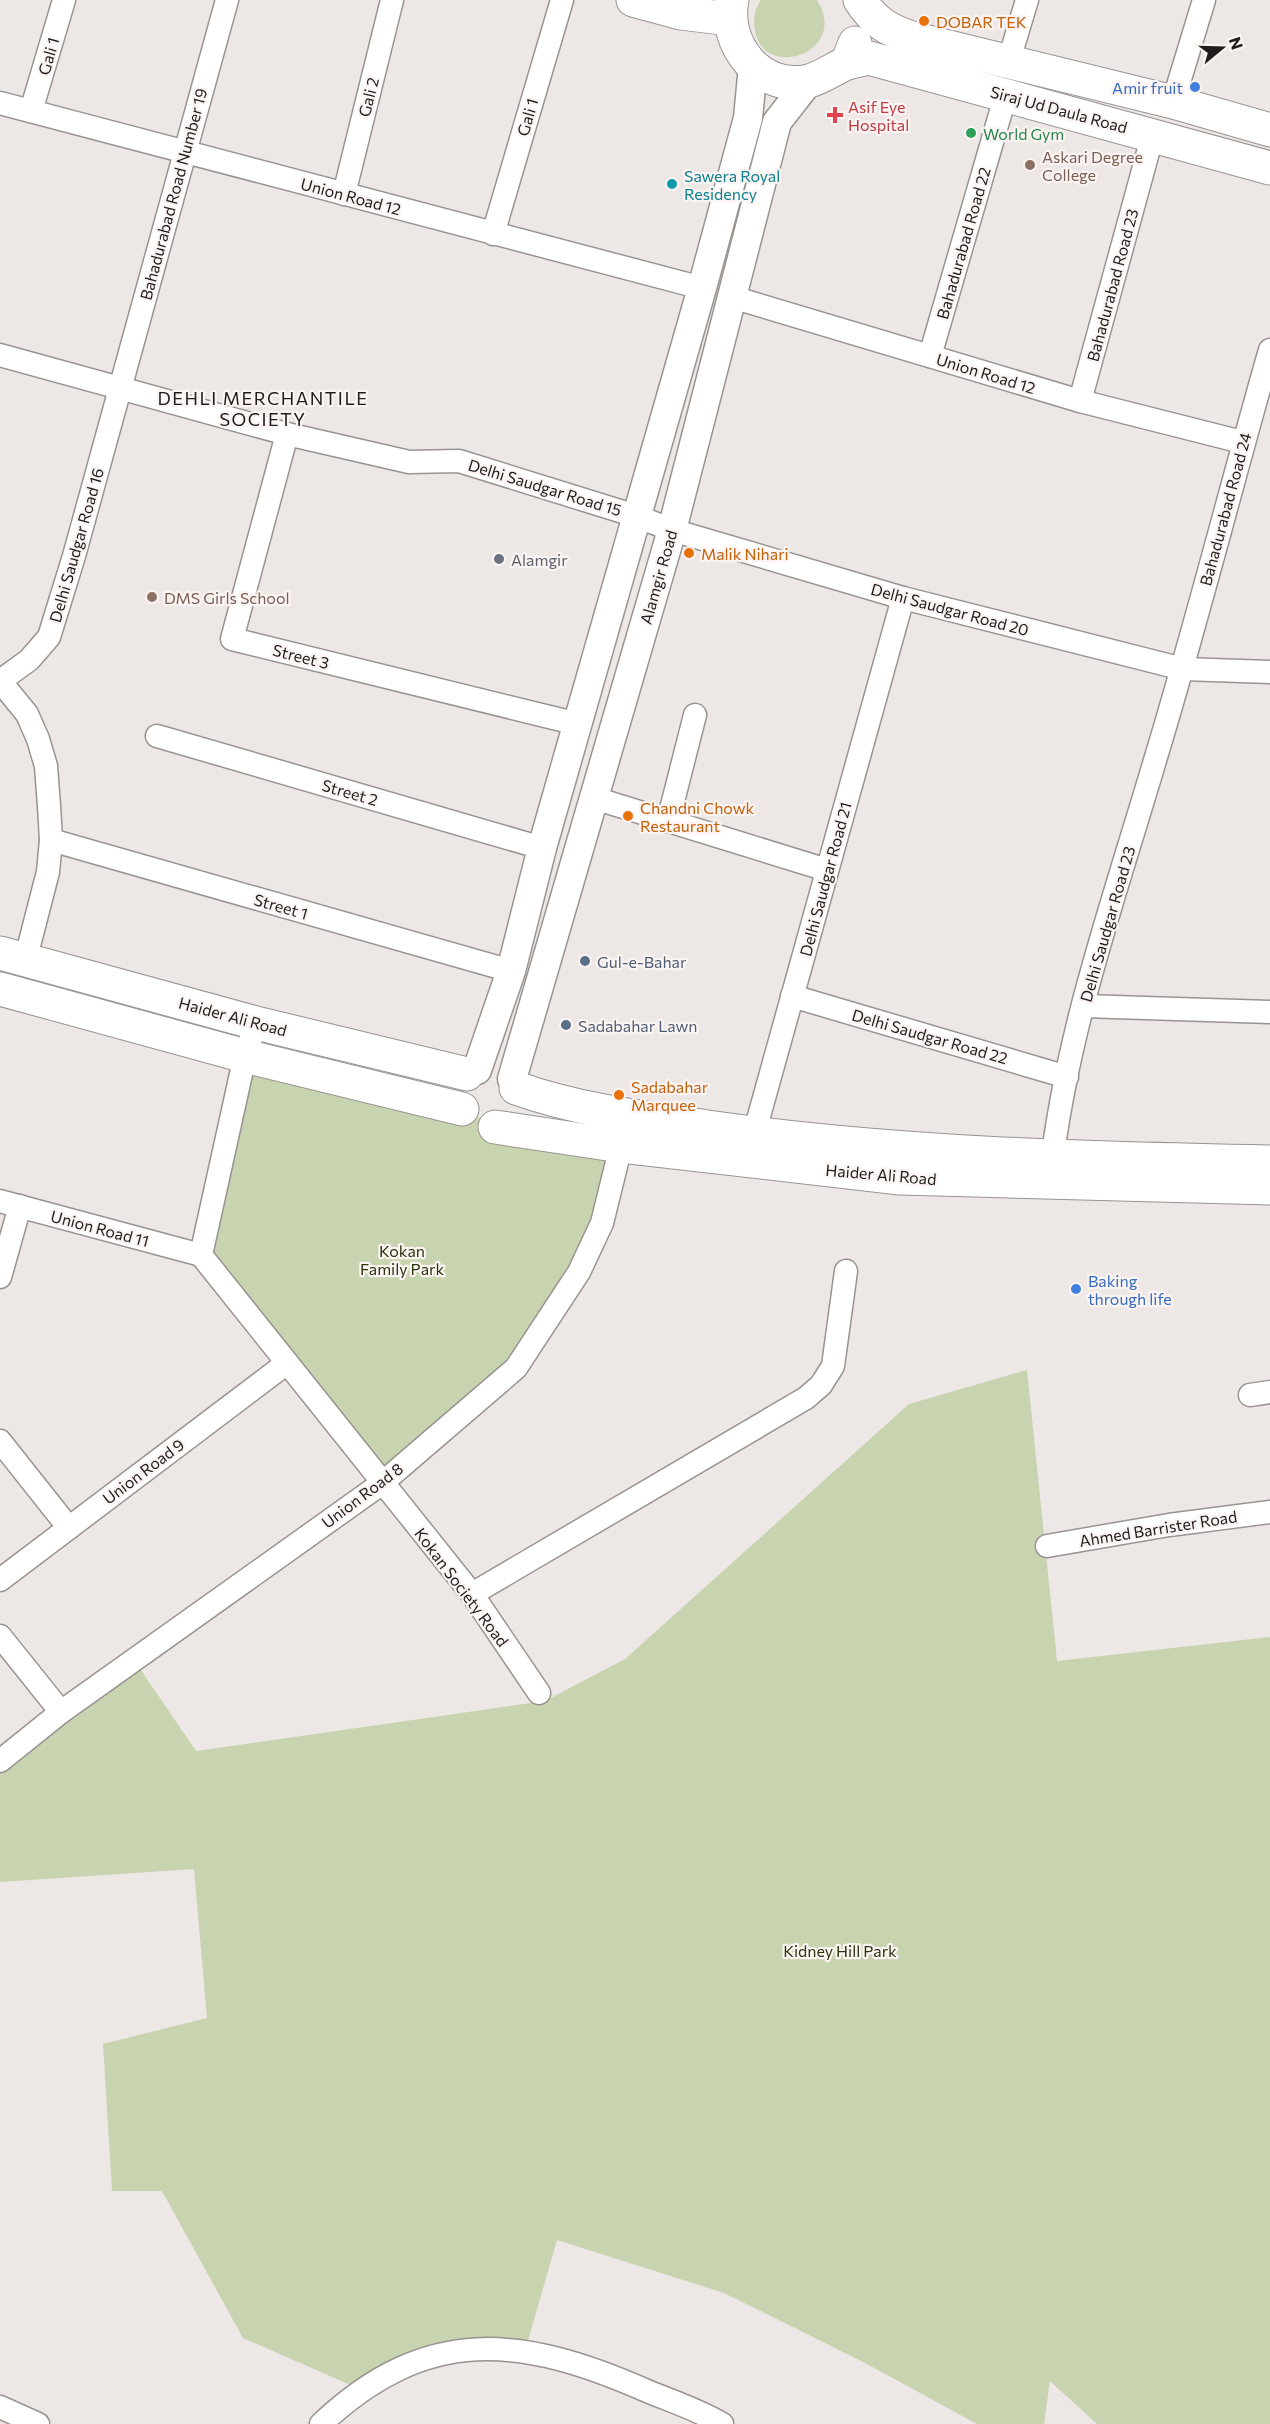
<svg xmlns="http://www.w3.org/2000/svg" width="1270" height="2424" font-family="Commissioner,sans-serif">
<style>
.green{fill:#c8d4b0}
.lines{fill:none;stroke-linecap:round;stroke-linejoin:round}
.minor-casing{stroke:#999391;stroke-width:25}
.tertiary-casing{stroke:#999391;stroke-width:31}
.secondary-casing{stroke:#999391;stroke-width:35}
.minor{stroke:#fff;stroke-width:22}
.tertiary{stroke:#fff;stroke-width:28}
.secondary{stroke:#fff;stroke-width:33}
.food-dot{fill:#e8710a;stroke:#fbf4f2;stroke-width:2}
.shop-dot{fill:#3f7fe0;stroke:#fbf4f2;stroke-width:2}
.health-dot{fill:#e0444e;stroke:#fbf4f2;stroke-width:2}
.leisure-dot{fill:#2e9e5b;stroke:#fbf4f2;stroke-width:2}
.education-dot{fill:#8d6e63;stroke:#fbf4f2;stroke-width:2}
.culture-dot{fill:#0f9aa8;stroke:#fbf4f2;stroke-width:2}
.worship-dot{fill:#6b7280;stroke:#fbf4f2;stroke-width:2}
.service-dot{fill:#5c6f8a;stroke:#fbf4f2;stroke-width:2}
.labels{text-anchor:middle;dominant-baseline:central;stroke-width:4.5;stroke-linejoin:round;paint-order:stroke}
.food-label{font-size:16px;fill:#c56008;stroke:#fbf4f2;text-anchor:start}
.street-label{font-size:16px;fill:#1f1d1c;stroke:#fbf4f2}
.shop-label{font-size:16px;fill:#366cbe;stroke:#fbf4f2;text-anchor:end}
.health-label{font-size:16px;fill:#be3a42;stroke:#fbf4f2;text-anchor:start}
.leisure-label{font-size:16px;fill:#27864d;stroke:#fbf4f2;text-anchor:start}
.education-label{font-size:16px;fill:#785e54;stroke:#fbf4f2;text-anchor:start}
.culture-label{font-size:16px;fill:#0d838f;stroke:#fbf4f2;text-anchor:start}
.worship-label{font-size:16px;fill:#5b616d;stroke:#fbf4f2;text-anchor:start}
.service-label{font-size:16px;fill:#4e5e75;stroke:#fbf4f2;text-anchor:start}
.park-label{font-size:16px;fill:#29330c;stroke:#fbf4f2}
.neighbourhood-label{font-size:18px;letter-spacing:1.5px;fill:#1f1d1c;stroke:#fbf4f2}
</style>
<rect width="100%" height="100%" fill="#ede7e5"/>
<g class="green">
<path d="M761 0H817C850 53 764 81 755 31 753 19 754 10 761 0Z"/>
<path d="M245 1056 538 1133 621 1146 602 1223 516 1368 381 1484 201 1255Z"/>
<path d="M1027 1370 1057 1661 1270 1637V2424H1097L1050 2381 1044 2424H977L865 2363 724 2293 557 2240 525 2351 428 2357 362 2390 243 2338 162 2191H112L103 2044 207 2018 194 1869 0 1882V1761L134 1660 196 1751 545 1701 625 1659 909 1404Z"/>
</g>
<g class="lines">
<defs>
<g id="minor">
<path d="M1009 60 1027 0"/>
<path d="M1173 102 1204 0"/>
<path d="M0 103 702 288"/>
<path d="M31 111 64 0"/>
<path d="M344 194 392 0"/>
<path d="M493 234 562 0"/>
<path d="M732 297 1080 401 1242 442"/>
<path d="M0 355 287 434 409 462 459 461 636 516 672 530 903 598 1183 669 1270 672"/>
<path d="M930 356 1006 94"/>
<path d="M1080 401 1153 134"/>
<path d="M287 434 232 639 578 724"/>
<path d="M157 736 542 848"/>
<path d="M594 798 827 870"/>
<path d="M668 821 695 715"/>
<path d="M51 840 511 971"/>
<path d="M25 961 48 872 51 840 49 806 46 766 38 739 27 714 0 681 29 660 49 637 74 556 227 0"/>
<path d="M792 996 1067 1077"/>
<path d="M1083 1006 1270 1012"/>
<path d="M751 1145 903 598"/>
<path d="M1051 1170C1067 1029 1116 893 1156 757 1197 622 1231 486 1270 350"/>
<path d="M0 1201 201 1255"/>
<path d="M201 1255 472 1594 539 1693"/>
<path d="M201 1255 245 1056 256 1023"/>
<path d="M0 1277 20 1206"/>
<path d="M1250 1395 1270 1392"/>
<path d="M0 1441 69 1528"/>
<path d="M1047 1546 1169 1525 1270 1512"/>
<path d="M0 1580 287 1363"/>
<path d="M472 1594 806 1398 821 1385 833 1366 846 1271"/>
<path d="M0 1636 61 1712"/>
<path d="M0 1761 61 1712 381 1484 516 1368 579 1272 602 1223 621 1146"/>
<path d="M0 2407 38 2424"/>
<path d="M321 2424C427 2324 522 2336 647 2391 671 2401 699 2410 722 2424"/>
</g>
<g id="tertiary">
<path d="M477 1070 511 971 542 848 702 288 748 118 753 66"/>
<path d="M512 1079 672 530 777 122 809 81"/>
</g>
<g id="secondary">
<path d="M633 0 681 13 730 19"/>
<path d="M732 0C723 44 760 92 809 81 821 78 835 68 847 63L855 43"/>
<path d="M860 0C874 22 888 30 912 38L1173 102 1270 130"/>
<path d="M847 63 869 58 1270 168"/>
<path d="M0 953 256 1023 467 1074"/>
<path d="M0 989 245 1056 462 1109"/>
<path d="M516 1088C577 1110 644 1118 708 1127 894 1154 1082 1158 1270 1162"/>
<path d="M495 1127 621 1146 900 1178 1270 1188"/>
</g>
</defs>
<use href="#minor" class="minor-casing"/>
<use href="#tertiary" class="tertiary-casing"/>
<use href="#secondary" class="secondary-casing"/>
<use href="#minor" class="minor"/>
<use href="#tertiary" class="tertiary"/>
<use href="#secondary" class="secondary"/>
</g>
<g class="food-dot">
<circle cx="924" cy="21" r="6"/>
<circle cx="689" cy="553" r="6"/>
<circle cx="628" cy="816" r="6"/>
<circle cx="619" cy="1095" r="6"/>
</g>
<g class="shop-dot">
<circle cx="1195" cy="87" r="6"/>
<circle cx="1076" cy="1289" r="6"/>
</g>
<path class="health-dot" d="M832 106h6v6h6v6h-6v6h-6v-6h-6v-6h6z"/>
<circle class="leisure-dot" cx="971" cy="133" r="6"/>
<g class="education-dot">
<circle cx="1030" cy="165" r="6"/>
<circle cx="152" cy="597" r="6"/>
</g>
<circle class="culture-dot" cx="672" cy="184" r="6"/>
<circle class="worship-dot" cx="499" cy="559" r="6"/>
<g class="service-dot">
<circle cx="585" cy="961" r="6"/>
<circle cx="566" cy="1025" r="6"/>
</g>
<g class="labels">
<g class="food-label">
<text x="936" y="21">DOBAR TEK</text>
<text x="701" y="553">Malik Nihari</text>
<text x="640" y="807">Chandni Chowk<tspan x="640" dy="18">Restaurant</tspan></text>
<text x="631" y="1086">Sadabahar<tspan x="631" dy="18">Marquee</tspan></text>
</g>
<g class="street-label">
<text transform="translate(48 56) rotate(-74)">Gali 1</text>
<text transform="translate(368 97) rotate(-76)">Gali 2</text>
<text transform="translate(1059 109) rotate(15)">Siraj Ud Daula Road</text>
<text transform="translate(527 117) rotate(-74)">Gali 1</text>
<text transform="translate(173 194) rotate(-75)">Bahadurabad Road Number 19</text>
<text transform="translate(351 196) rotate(15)">Union Road 12</text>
<text transform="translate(963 243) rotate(-74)">Bahadurabad Road 22</text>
<text transform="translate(1112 285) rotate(-75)">Bahadurabad Road 23</text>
<text transform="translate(986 373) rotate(17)">Union Road 12</text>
<text transform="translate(545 487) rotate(17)">Delhi Saudgar Road 15</text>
<text transform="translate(1225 509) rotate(-75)">Bahadurabad Road 24</text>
<text transform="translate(76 545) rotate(-74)">Delhi Saudgar Road 16</text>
<text transform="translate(658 577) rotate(-74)">Alamgir Road</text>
<text transform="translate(950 609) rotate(15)">Delhi Saudgar Road 20</text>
<text transform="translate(301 656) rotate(14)">Street 3</text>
<text transform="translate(350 792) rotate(16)">Street 2</text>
<text transform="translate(825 879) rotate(-75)">Delhi Saudgar Road 21</text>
<text transform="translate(281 906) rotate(16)">Street 1</text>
<text transform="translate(1107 924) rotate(-74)">Delhi Saudgar Road 23</text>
<text transform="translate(233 1016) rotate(15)">Haider Ali Road</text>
<text transform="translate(930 1036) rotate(16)">Delhi Saudgar Road 22</text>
<text transform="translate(881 1174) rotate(5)">Haider Ali Road</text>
<text transform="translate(100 1228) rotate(15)">Union Road 11</text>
<text transform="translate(143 1471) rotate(-37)">Union Road 9</text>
<text transform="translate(362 1495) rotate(-37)">Union Road 8</text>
<text transform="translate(1158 1528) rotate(-9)">Ahmed Barrister Road</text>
<text transform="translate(462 1587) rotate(53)">Kokan Society Road</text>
</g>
<g class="shop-label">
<text x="1183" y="87">Amir fruit</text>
<text x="1088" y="1280" text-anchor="start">Baking<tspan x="1088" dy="18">through life</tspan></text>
</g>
<g class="health-label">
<text x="848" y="106">Asif Eye<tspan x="848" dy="18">Hospital</tspan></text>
</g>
<g class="leisure-label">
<text x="983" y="133">World Gym</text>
</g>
<g class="education-label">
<text x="1042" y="156">Askari Degree<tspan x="1042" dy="18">College</tspan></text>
<text x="164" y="597">DMS Girls School</text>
</g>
<g class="culture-label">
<text x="684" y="175">Sawera Royal<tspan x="684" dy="18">Residency</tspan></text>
</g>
<g class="worship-label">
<text x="511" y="559">Alamgir</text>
</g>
<g class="service-label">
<text x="597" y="961">Gul-e-Bahar</text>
<text x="578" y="1025">Sadabahar Lawn</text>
</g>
<g class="park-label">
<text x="402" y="1250">Kokan<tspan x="402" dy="18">Family Park</tspan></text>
<text x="840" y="1950">Kidney Hill Park</text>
</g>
<g class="neighbourhood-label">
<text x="263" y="398">DEHLI MERCHANTILE<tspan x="263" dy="21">SOCIETY</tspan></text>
</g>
</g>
<g transform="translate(1222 48) rotate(71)" stroke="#fbf4f2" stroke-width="4.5" paint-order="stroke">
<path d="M0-4.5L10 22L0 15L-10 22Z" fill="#1f1d1c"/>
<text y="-9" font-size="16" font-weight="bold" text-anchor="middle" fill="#1f1d1c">N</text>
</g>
</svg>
